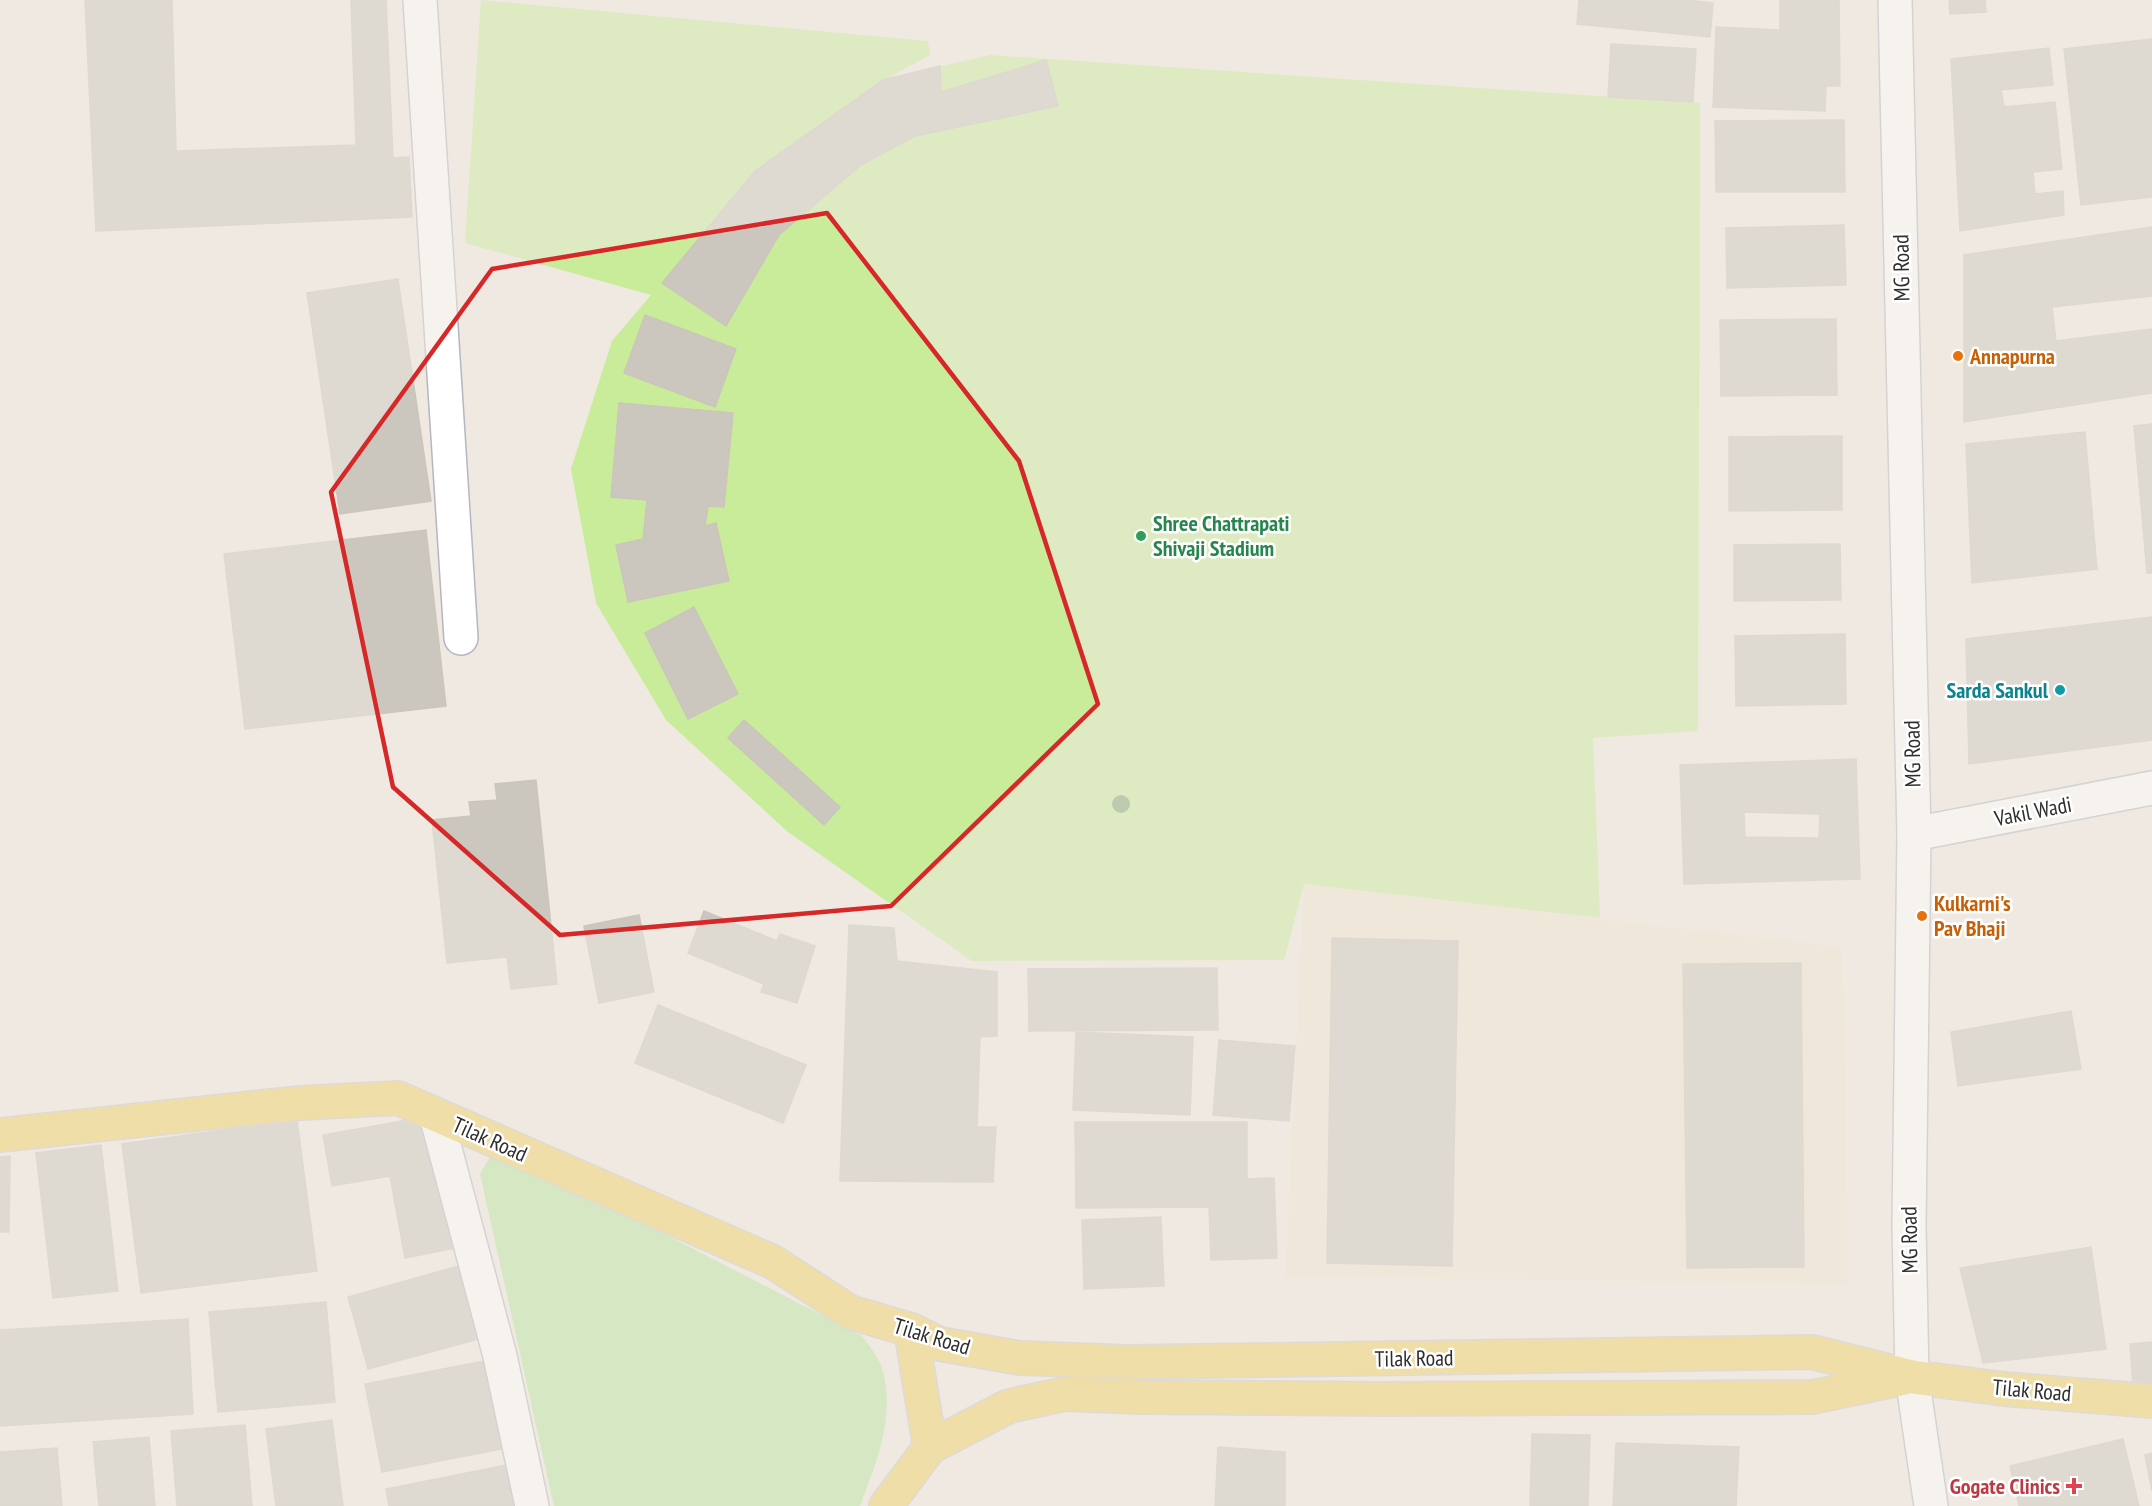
<svg xmlns="http://www.w3.org/2000/svg" width="2152" height="1506" font-family="'PT Sans Narrow',sans-serif">
<style>
.education{fill:#f0e6d1}
.green{fill:#b6e59e}
.pitch{fill:#c9ec9a}
.building{fill:#cbc7bf;stroke:#cbc5ba;stroke-width:1.5;fill-rule:evenodd}
.lines{fill:none;stroke-linecap:round;stroke-linejoin:round}
.minor-casing{stroke:#b4b7c1;stroke-width:36}
.major-casing{stroke:#c9c9c9;stroke-width:36}
.minor{stroke:#fff;stroke-width:33}
.major{stroke:#f2d163;stroke-width:33}
.tree{fill:#84a574}
.marked{fill:none;stroke:#d62828;stroke-width:4.5;stroke-linejoin:round}
.food-dot{fill:#e8710a;stroke:#fff;stroke-width:2}
.leisure-dot{fill:#2e9e5b;stroke:#fff;stroke-width:2}
.culture-dot{fill:#0f9aa8;stroke:#fff;stroke-width:2}
.health-dot{fill:#e0444e;stroke:#fff;stroke-width:2}
.labels{text-anchor:middle;dominant-baseline:central;stroke-width:5;stroke-linejoin:round;paint-order:stroke}
.street-label{font-size:22px;fill:#2e2e2e;stroke:#fff}
.food-label{font-size:22px;font-weight:bold;fill:#c56008;stroke:#fff;text-anchor:start}
.leisure-label{font-size:22px;font-weight:bold;fill:#27864d;stroke:#fff;text-anchor:start}
.culture-label{font-size:22px;font-weight:bold;fill:#0d838f;stroke:#fff;text-anchor:end}
.health-label{font-size:22px;font-weight:bold;fill:#be3a42;stroke:#fff;text-anchor:end}
</style>
<rect width="100%" height="100%" fill="#efe9e1"/>
<path class="education" d="M1304 884 1841 947 1845 1019 1848 1284 1285 1277Z"/>
<path class="green" d="M496 1147 862 1336C869 1346 879 1357 882 1368 896 1416 877 1461 860 1506H554L480 1174Z"/>
<path class="pitch" d="M481 0 928 41 930 55 886 79 990 55 1700 103 1698 731 1593 738 1600 918 1304 884 1284 960 972 961 788 832 666 720 596 603 571 469 612 341 651 295 465 243Z"/>
<g class="building">
<path d="M85 0H172L176 151 356 145 351 0H386L393 158 409 157 412 217 96 231Z"/>
<path d="M1579 0H1685L1713 3 1710 37 1577 24Z"/>
<path d="M1780 0H1839L1840 86H1826L1825 111 1713 107 1716 27 1780 30Z"/>
<path d="M1949 0H1985L1986 12 1950 14Z"/>
<path d="M2152 39V197L2081 205 2064 49Z"/>
<path d="M1611 44 1696 49 1693 102 1608 97Z"/>
<path d="M2049 48 2053 85 2001 90 2004 107 2055 102 2062 169 2033 172 2035 194 2063 191 2064 215 1960 231 1951 59Z"/>
<path d="M1046 60 1058 106 915 136 861 165 779 235 726 326 662 283 755 171 883 80 940 66 941 92Z"/>
<path d="M1844 120 1845 192H1716L1715 121Z"/>
<path d="M1844 225 1846 285 1727 288 1726 228Z"/>
<path d="M2152 227V296L2052 307 2056 341 2152 329V393L1964 422V255Z"/>
<path d="M398 279 431 501 340 514 307 293Z"/>
<path d="M645 315 736 349 715 407 624 373Z"/>
<path d="M1836 319 1837 395 1721 396 1720 320Z"/>
<path d="M619 403 733 413 724 507 708 506 705 526 716 523 729 581 628 602 616 545 643 539 647 500 611 497Z"/>
<path d="M2152 424V573H2147L2134 426Z"/>
<path d="M2085 432 2097 569 1972 583 1966 444Z"/>
<path d="M1842 436V510L1729 511V437Z"/>
<path d="M426 530 446 706 245 729 224 554Z"/>
<path d="M1840 544 1841 600 1734 601V545Z"/>
<path d="M694 607 738 694 688 719 645 633Z"/>
<path d="M2152 617V740L1969 764 1966 639Z"/>
<path d="M1845 634 1846 704 1736 706 1735 636Z"/>
<path d="M744 720 840 807 824 825 728 738Z"/>
<path d="M1856 759 1860 879 1684 884 1680 765ZM1744 812 1820 814 1819 838 1745 837Z"/>
<path d="M536 780 557 984 511 989 507 957 447 963 432 820 471 816 469 802 497 800 495 784Z"/>
<path d="M704 911 777 941 780 934 815 946 797 1003 761 992 764 984 688 953Z"/>
<path d="M639 915 654 992 599 1003 584 926Z"/>
<path d="M849 925 894 928 897 961 997 972V1036L980 1037 977 1127H996L993 1182 840 1181Z"/>
<path d="M1332 938 1458 941 1452 1266 1327 1263Z"/>
<path d="M1801 963 1804 1267 1687 1268 1683 964Z"/>
<path d="M1217 968 1218 1030 1029 1031 1028 969Z"/>
<path d="M658 1005 806 1065 783 1123 635 1063Z"/>
<path d="M2071 1011 2081 1069 1958 1086 1951 1032Z"/>
<path d="M1076 1032 1193 1037 1190 1115 1073 1110Z"/>
<path d="M1219 1040 1295 1046 1289 1121 1213 1115Z"/>
<path d="M436 1115 460 1247 405 1258 390 1176 332 1186 323 1135Z"/>
<path d="M297 1120 317 1271 141 1293 122 1144Z"/>
<path d="M1075 1122H1247V1179L1274 1178 1277 1258 1211 1260 1209 1207 1076 1208Z"/>
<path d="M101 1145 118 1291 53 1298 36 1153Z"/>
<path d="M10 1156 9 1232H0V1157Z"/>
<path d="M1161 1217 1164 1286 1084 1289 1082 1220Z"/>
<path d="M2091 1247 2106 1349 1983 1363 1960 1268Z"/>
<path d="M466 1264 486 1337 368 1369 348 1297Z"/>
<path d="M326 1302 335 1402 218 1412 209 1312Z"/>
<path d="M188 1319 193 1414 0 1426V1330Z"/>
<path d="M2152 1342V1387L2133 1386 2130 1344Z"/>
<path d="M485 1361 502 1449 382 1472 365 1384Z"/>
<path d="M332 1420 343 1506H276L266 1429Z"/>
<path d="M245 1425 252 1506H177L171 1431Z"/>
<path d="M1532 1434 1590 1435 1588 1506H1530Z"/>
<path d="M149 1437 155 1506H99L93 1442Z"/>
<path d="M2123 1439 2139 1506H2019L2010 1466Z"/>
<path d="M1616 1443 1739 1447 1736 1506H1613Z"/>
<path d="M1218 1447 1285 1452V1506H1215Z"/>
<path d="M57 1448 62 1506H0V1452Z"/>
<path d="M2152 1453V1491L2145 1455Z"/>
<path d="M507 1465 516 1506H389L386 1489Z"/>
</g>
<g class="lines">
<defs>
<g id="minor">
<path d="M420 0 461 638"/>
<path d="M1895 0 1914 834 1909 1226 1912 1377 1931 1506"/>
<path d="M1914 834 2152 788"/>
<path d="M436 1115 500 1356 532 1506"/>
</g>
<g id="major">
<path d="M0 1135 300 1103 398 1098 773 1262 850 1312 911 1330 940 1344 1020 1358 1127 1362 1812 1352 1912 1377 2004 1389 2152 1401"/>
<path d="M911 1330 930 1447"/>
<path d="M886 1506 930 1447 1009 1406 1065 1394 1140 1397 1384 1399 1813 1397 1904 1378"/>
</g>
</defs>
<use href="#minor" class="minor-casing"/>
<use href="#major" class="major-casing"/>
<use href="#minor" class="minor"/>
<use href="#major" class="major"/>
</g>
<circle class="tree" cx="1121" cy="804" r="9"/>
<path d="M0 0H2152V1506H0ZM827 213 1019 461 1098 704 891 906 560 935 393 787 331 492 492 269Z" fill="#efe9e1" fill-opacity=".55" fill-rule="evenodd"/>
<path class="marked" d="M827 213 1019 461 1098 704 891 906 560 935 393 787 331 492 492 269Z"/>
<g class="food-dot">
<circle cx="1958" cy="356" r="6"/>
<circle cx="1922" cy="916" r="6"/>
</g>
<circle class="leisure-dot" cx="1141" cy="536" r="6"/>
<circle class="culture-dot" cx="2060" cy="690" r="6"/>
<path class="health-dot" d="M2071 1477h6v6h6v6h-6v6h-6v-6h-6v-6h6z"/>
<g class="labels">
<g class="street-label">
<text transform="translate(1901 268) rotate(-91)">MG Road</text>
<text transform="translate(1912 754) rotate(-91)">MG Road</text>
<text transform="translate(2033 811) rotate(-11)">Vakil Wadi</text>
<text transform="translate(490 1139) rotate(24)">Tilak Road</text>
<text transform="translate(1909 1240) rotate(-91)">MG Road</text>
<text transform="translate(932 1336) rotate(17)">Tilak Road</text>
<text transform="translate(1414 1358) rotate(-1)">Tilak Road</text>
<text transform="translate(2032 1390) rotate(5)">Tilak Road</text>
</g>
<g class="food-label">
<text x="1970" y="356">Annapurna</text>
<text x="1934" y="903">Kulkarni's<tspan x="1934" dy="25">Pav Bhaji</tspan></text>
</g>
<g class="leisure-label">
<text x="1153" y="523">Shree Chattrapati<tspan x="1153" dy="25">Shivaji Stadium</tspan></text>
</g>
<g class="culture-label">
<text x="2048" y="690">Sarda Sankul</text>
</g>
<g class="health-label">
<text x="2060" y="1486">Gogate Clinics</text>
</g>
</g>
</svg>
